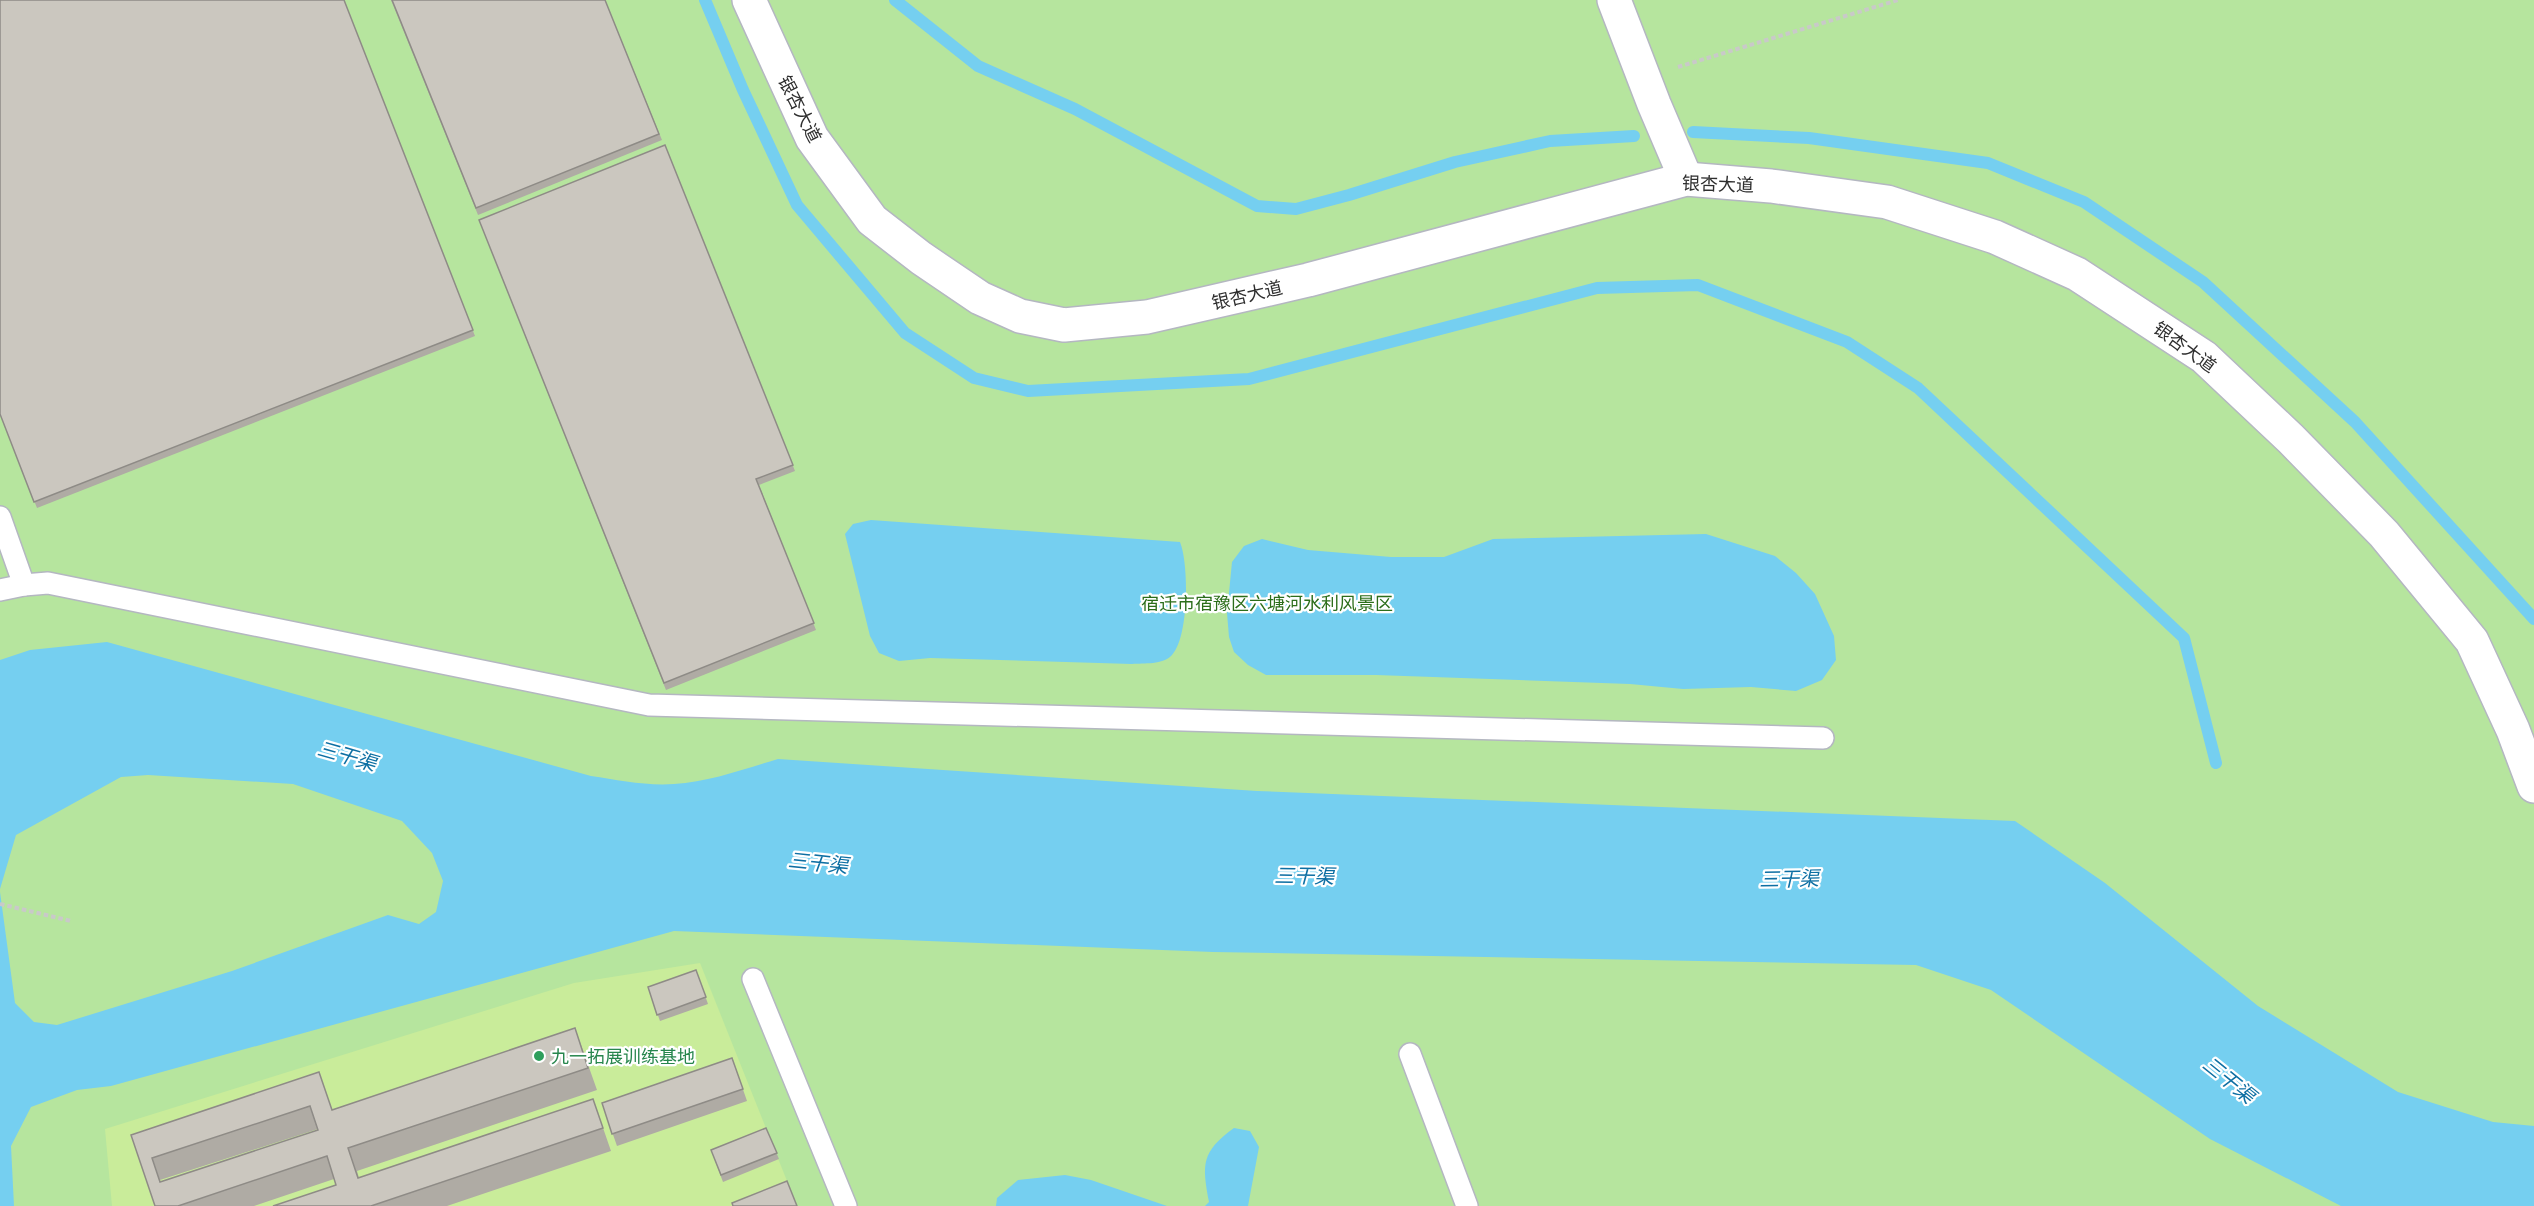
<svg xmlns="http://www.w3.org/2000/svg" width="2534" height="1206" font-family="Poppins,'Noto Sans SC',sans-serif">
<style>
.green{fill:#b6e59e}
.pitch{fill:#c9ec9a}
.water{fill:#75cff0}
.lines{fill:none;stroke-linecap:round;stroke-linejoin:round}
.stream{stroke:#75cff0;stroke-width:12}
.lane-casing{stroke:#b4b7c1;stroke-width:24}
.street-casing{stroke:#b4b7c1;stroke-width:36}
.path{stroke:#c9c9c9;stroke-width:4;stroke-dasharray:4.5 3;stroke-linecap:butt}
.lane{stroke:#fff;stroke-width:21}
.street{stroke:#fff;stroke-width:33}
.wall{fill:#afaba4;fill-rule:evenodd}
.building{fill:#cbc7bf;stroke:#8e8b86;stroke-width:1.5;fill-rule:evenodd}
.leisure-dot{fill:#2e9e5b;stroke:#fff;stroke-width:2}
.labels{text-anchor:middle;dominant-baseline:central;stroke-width:4.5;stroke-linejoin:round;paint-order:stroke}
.street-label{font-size:18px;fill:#2e2e2e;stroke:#fff}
.park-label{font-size:18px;fill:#2c6e1b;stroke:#fff}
.leisure-label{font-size:18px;fill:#27864d;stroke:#fff;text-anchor:start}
.water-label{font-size:20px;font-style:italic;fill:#0d6fa3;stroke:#fff}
</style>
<rect width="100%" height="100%" fill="#efe9e1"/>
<rect class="green" x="0" y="0" width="2534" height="1206"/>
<path class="pitch" d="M700 963 797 1206H112L105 1129 574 983Z"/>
<g class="water">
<path d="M871 520 1180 542C1189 564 1189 637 1172 655 1163 665 1144 663 1132 664L930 658 899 661 879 653 870 636 845 534 853 524Z"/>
<path d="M1706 534 1775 556 1796 573 1815 594 1834 636 1836 660 1822 680 1796 691 1751 687 1683 689 1630 684 1376 675H1266L1248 665 1234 652 1229 637 1227 613 1232 562 1244 546 1262 539 1308 550 1391 557H1444L1493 539Z"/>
<path d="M107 642 591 776C618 780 646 786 674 784 709 782 744 769 778 759L1257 791 2015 821 2105 883 2258 1006 2398 1092 2493 1122 2534 1126V1206H2341L2210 1139 1991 990 1916 965 1213 952 674 931 111 1086 77 1090 31 1107 11 1146 14 1206H0V892L15 1003 34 1022 57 1025 232 971 388 915 419 924 436 912 443 881 432 853 402 821 293 784 148 775 121 777 16 835 0 889V660L30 650Z"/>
<path d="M1234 1128 1250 1131 1259 1147 1248 1206H1205L1209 1202C1202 1164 1201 1152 1234 1128Z"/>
<path d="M1065 1175 1091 1180 1167 1206H996L997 1198 1018 1180Z"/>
</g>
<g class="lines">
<g class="stream">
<path d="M705 0 743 90 797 205 905 333 974 378 1028 391 1249 379 1597 288 1698 285 1847 342 1918 388 2184 638 2216 763"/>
<path d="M895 0 978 66 1075 109 1257 206 1296 209 1349 195 1455 162 1550 141 1634 136"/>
<path d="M1693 132 1809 138 1988 163 2084 202 2203 282 2355 422 2534 619"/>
</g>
<defs>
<g id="lane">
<path d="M0 517 24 585"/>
<path d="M0 590 24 585 48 583 649 705 1823 738"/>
<path d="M753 979 846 1206"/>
<path d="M1410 1054 1467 1206"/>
</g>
<g id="street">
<path d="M749 0 812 138 872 220 921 258 980 298 1020 316 1064 325 1147 317 1308 280 1686 179 1771 186 1887 202 1995 237 2077 274 2204 357 2291 439 2384 534 2472 641 2513 730 2534 786"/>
<path d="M1614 0 1654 104 1686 179"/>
</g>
</defs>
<use href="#lane" class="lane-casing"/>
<use href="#street" class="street-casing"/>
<g class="path">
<path d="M1678 67 1898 0"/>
<path d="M0 904 71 921"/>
</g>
<use href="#lane" class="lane"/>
<use href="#street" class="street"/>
</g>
<g class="wall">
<path d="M344 0 475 336 37 508 0 414Z"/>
<path d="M391 0H605L662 140 478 215Z"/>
<path d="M665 145 795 471 759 485 816 630 666 690 479 220Z"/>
<path d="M696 970 708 1004 660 1021 648 987Z"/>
<path d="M575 1028 597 1090 357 1171 359 1178 593 1099 611 1151 447 1206H273L336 1185 334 1179 254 1206H155L131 1135 319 1072 332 1110ZM318 1129V1130L161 1182 160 1180Z"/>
<path d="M732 1058 747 1101 617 1146 602 1103Z"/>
<path d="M766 1128 779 1159 723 1182 711 1150Z"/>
</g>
<g class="building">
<path d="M0 0H344L473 330 34 502 0 414Z"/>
<path d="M392 0H605L659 134 476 208Z"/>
<path d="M665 145 793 465 756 479 814 623 664 683 479 220Z"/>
<path d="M696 970 706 997 657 1015 648 987Z"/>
<path d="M575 1028 588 1068 348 1148 358 1178 593 1099 603 1128 371 1206H273L336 1185 327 1156 178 1206H155L131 1135 319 1072 332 1110ZM310 1106 318 1130 160 1182 152 1158Z"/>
<path d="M732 1058 743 1089 612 1134 602 1103Z"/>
<path d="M766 1128 777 1153 721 1175 711 1150Z"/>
<path d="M787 1181 797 1206H733L732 1203Z"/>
</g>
<circle class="leisure-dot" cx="539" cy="1056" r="6"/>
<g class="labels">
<g class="street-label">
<text transform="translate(800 109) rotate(63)">银杏大道</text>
<text transform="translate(1718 184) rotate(2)">银杏大道</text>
<text transform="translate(1247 295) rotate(-13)">银杏大道</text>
<text transform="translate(2185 347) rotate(36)">银杏大道</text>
</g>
<g class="park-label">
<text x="1267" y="603">宿迁市宿豫区六塘河水利风景区</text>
</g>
<g class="leisure-label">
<text x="551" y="1056">九一拓展训练基地</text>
</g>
<g class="water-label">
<text transform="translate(347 756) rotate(16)">三干渠</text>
<text transform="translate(818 863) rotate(6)">三干渠</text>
<text transform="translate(1304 876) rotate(1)">三干渠</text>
<text transform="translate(1789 879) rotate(-1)">三干渠</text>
<text transform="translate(2229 1080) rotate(39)">三干渠</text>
</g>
</g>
</svg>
